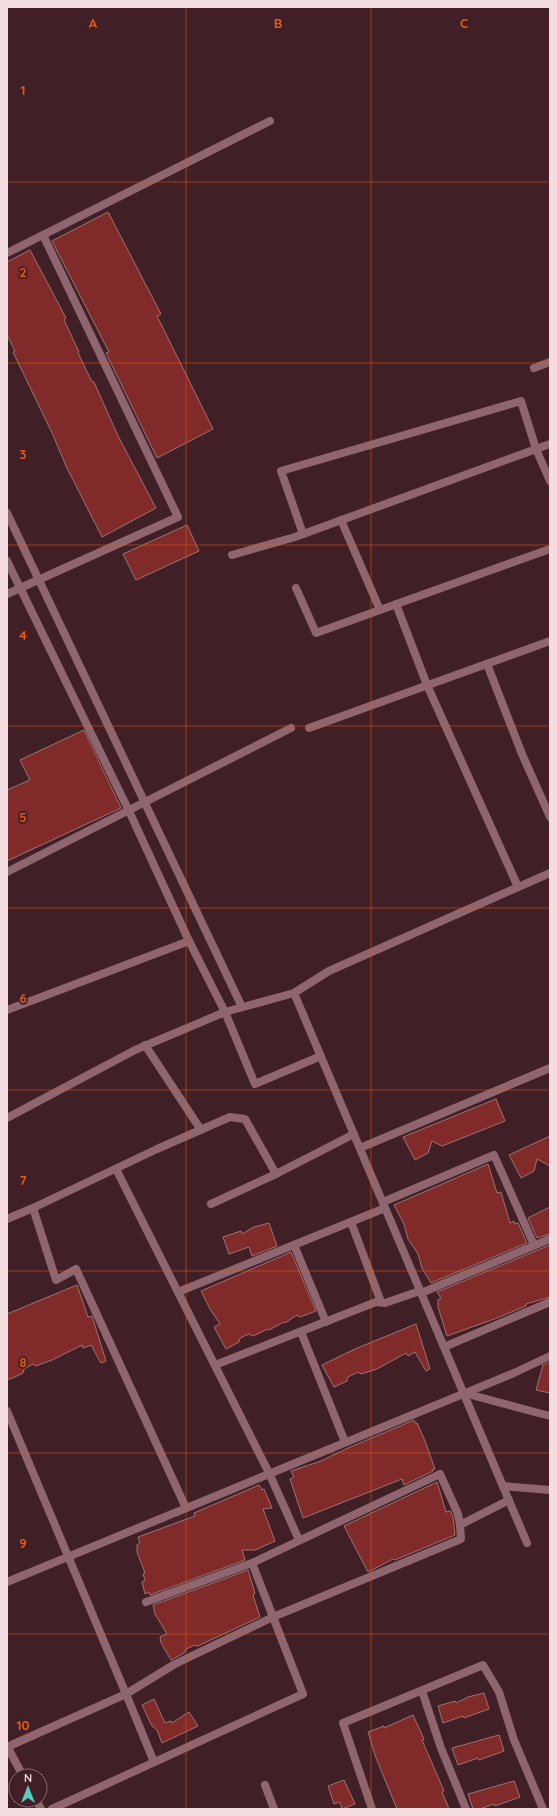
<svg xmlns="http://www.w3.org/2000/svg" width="557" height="1816" font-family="Quicksand,sans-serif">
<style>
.building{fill:#802a29;stroke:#9d7471}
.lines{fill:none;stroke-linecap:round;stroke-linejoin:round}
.street{stroke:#8f666f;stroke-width:8}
.grid{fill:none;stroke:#e8590c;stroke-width:1;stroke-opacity:0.55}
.grid-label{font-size:13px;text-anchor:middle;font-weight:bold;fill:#e8590c;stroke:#401f27;stroke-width:3.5;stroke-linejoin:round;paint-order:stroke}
</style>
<rect width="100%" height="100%" fill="#401f27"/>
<g class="building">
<path d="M108 212 161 314 157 316 213 429 157 458 106 353 109 352 52 241Z"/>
<path d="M30 250 66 318 64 320 79 352 78 353 92 382H94L118 436 156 508 102 537 66 466 53 435 13 352 15 351 7 335V262Z"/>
<path d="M187 525 199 551 136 580 123 554Z"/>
<path d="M84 730 121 808 7 861V790L30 780 20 760Z"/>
<path d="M496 1099 505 1121 442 1146 432 1141 428 1153 415 1160 403 1137Z"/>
<path d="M550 1136V1166L537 1159 534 1171 521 1178 509 1155Z"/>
<path d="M488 1164 497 1193 501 1192 510 1223 514 1221 515 1224 518 1223 527 1243 431 1283 422 1268 418 1254 408 1239 404 1224 394 1205Z"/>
<path d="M550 1207V1234L537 1238 528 1218Z"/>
<path d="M269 1223 277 1246 252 1256 249 1247 229 1254 223 1237 241 1231 242 1234 254 1227Z"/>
<path d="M550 1245V1297L526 1304V1306L497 1318 447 1336 438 1307V1300L441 1298 437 1292Z"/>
<path d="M291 1252 316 1311 300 1317 297 1315 285 1323 284 1322 269 1330 268 1329 253 1336 249 1334 240 1338 239 1342 226 1349 214 1327 220 1324 210 1309 201 1291Z"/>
<path d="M77 1285 88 1317 92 1316 106 1361 101 1363 91 1345 83 1348 82 1345 52 1360 36 1366 33 1364 24 1369 23 1373 17 1376 7 1380V1314Z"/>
<path d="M416 1324 430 1369 426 1371 415 1352 408 1356 406 1353 377 1369 361 1374 358 1372 348 1377 347 1381 334 1387 322 1365 355 1349Z"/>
<path d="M550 1362V1393L536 1390 543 1365Z"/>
<path d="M414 1420 415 1423H417L425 1441 435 1469H433V1471L404 1485 402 1479 303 1518 290 1479 294 1477 291 1471 321 1461 348 1448Z"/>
<path d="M437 1482 446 1512 450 1511 453 1516 455 1535 395 1560 393 1559 368 1572 344 1526Z"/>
<path d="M259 1485 262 1490 264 1489 272 1508 263 1509 275 1541 255 1550H242L245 1560 150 1595 149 1592 145 1594 142 1582 145 1580 143 1574 145 1573 137 1552V1545L140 1543 138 1537 195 1516 194 1513Z"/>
<path d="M248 1570 255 1593 253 1595 260 1617 198 1646 195 1645 186 1649 184 1653 171 1660 161 1643 160 1637 167 1634 155 1614 153 1605Z"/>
<path d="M484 1693 489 1709 464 1718 463 1716 443 1723 438 1706 455 1701 456 1703 468 1697Z"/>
<path d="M154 1699 165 1723 171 1721 172 1723 189 1712 198 1726 162 1743 157 1730 152 1726 142 1705Z"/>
<path d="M413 1715 424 1739 422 1740 444 1791 442 1792 449 1809H397L376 1758 368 1732 384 1726V1728Z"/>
<path d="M499 1735 504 1751 479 1760 478 1758 458 1765 452 1748Z"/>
<path d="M344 1780 355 1804 342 1809 340 1802 334 1804 328 1786Z"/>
<path d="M514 1781 520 1797 495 1806 494 1804 480 1809H473L468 1794Z"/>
</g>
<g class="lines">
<g class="street">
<path d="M7 253 270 121"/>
<path d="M534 368 550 362"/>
<path d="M7 513 242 1007"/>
<path d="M341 520 380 610"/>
<path d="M303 534 281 471 521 401 536 449 550 481"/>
<path d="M232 555 295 537 550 444"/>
<path d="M7 561 129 811 189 941 225 1012 255 1084 321 1056"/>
<path d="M296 588 316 633 550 549"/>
<path d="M7 594 178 517 43 235"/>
<path d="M396 604 427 685 518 887"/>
<path d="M487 664 522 754 550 817"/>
<path d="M309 728 550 641"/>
<path d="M7 872 291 728"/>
<path d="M294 993 527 1543"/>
<path d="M7 1010 189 941"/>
<path d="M145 1045 201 1130"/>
<path d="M7 1118 135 1050 225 1012 294 993 329 971 550 873"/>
<path d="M360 1148 550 1068"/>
<path d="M116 1169 269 1473 299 1540"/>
<path d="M383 1202 494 1155 534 1245"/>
<path d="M211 1204 276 1174 354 1134"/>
<path d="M33 1208 157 1149 230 1117 245 1119 276 1174"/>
<path d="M7 1219 33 1208 56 1280 76 1269 186 1508"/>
<path d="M351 1222 381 1302"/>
<path d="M294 1245 326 1322"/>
<path d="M178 1292 385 1208"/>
<path d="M421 1293 550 1239"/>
<path d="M301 1332 345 1442"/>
<path d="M444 1347 550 1302"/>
<path d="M215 1365 376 1302 385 1303 420 1291"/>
<path d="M464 1393 550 1416"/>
<path d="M7 1411 126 1694 7 1747"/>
<path d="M503 1486 550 1490"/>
<path d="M7 1582 514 1373 550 1356"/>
<path d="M146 1602 252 1563"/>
<path d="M422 1691 441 1748 466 1809"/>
<path d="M7 1746 23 1776"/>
<path d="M154 1762 126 1694 175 1664 273 1617 461 1539 460 1525"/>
<path d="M265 1785 274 1809"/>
<path d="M36 1800 41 1809"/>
<path d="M52 1809 303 1694 252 1563 440 1474 458 1514 460 1525 509 1500"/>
<path d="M372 1809 343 1723 483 1665 499 1692 514 1740 543 1809"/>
</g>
</g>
<path class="grid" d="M186 7V1809M371 7V1809M7 182H550M7 363H550M7 545H550M7 726H550M7 908H550M7 1090H550M7 1271H550M7 1453H550M7 1634H550"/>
<g class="grid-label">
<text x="93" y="28">A</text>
<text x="278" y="28">B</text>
<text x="464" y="28">C</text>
<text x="23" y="95">1</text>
<text x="23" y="277">2</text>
<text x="23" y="459">3</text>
<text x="23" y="640">4</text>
<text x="23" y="822">5</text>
<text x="23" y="1003">6</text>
<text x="23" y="1185">7</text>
<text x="23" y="1367">8</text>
<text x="23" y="1548">9</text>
<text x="23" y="1730">10</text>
</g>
<rect width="557" height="1816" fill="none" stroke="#f4dde1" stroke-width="16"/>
<g transform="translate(28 1788)"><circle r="19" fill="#401f27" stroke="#886b71"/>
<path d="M0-3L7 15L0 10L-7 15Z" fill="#58cec0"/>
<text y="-6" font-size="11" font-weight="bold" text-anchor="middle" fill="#f4dde1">N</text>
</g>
</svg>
